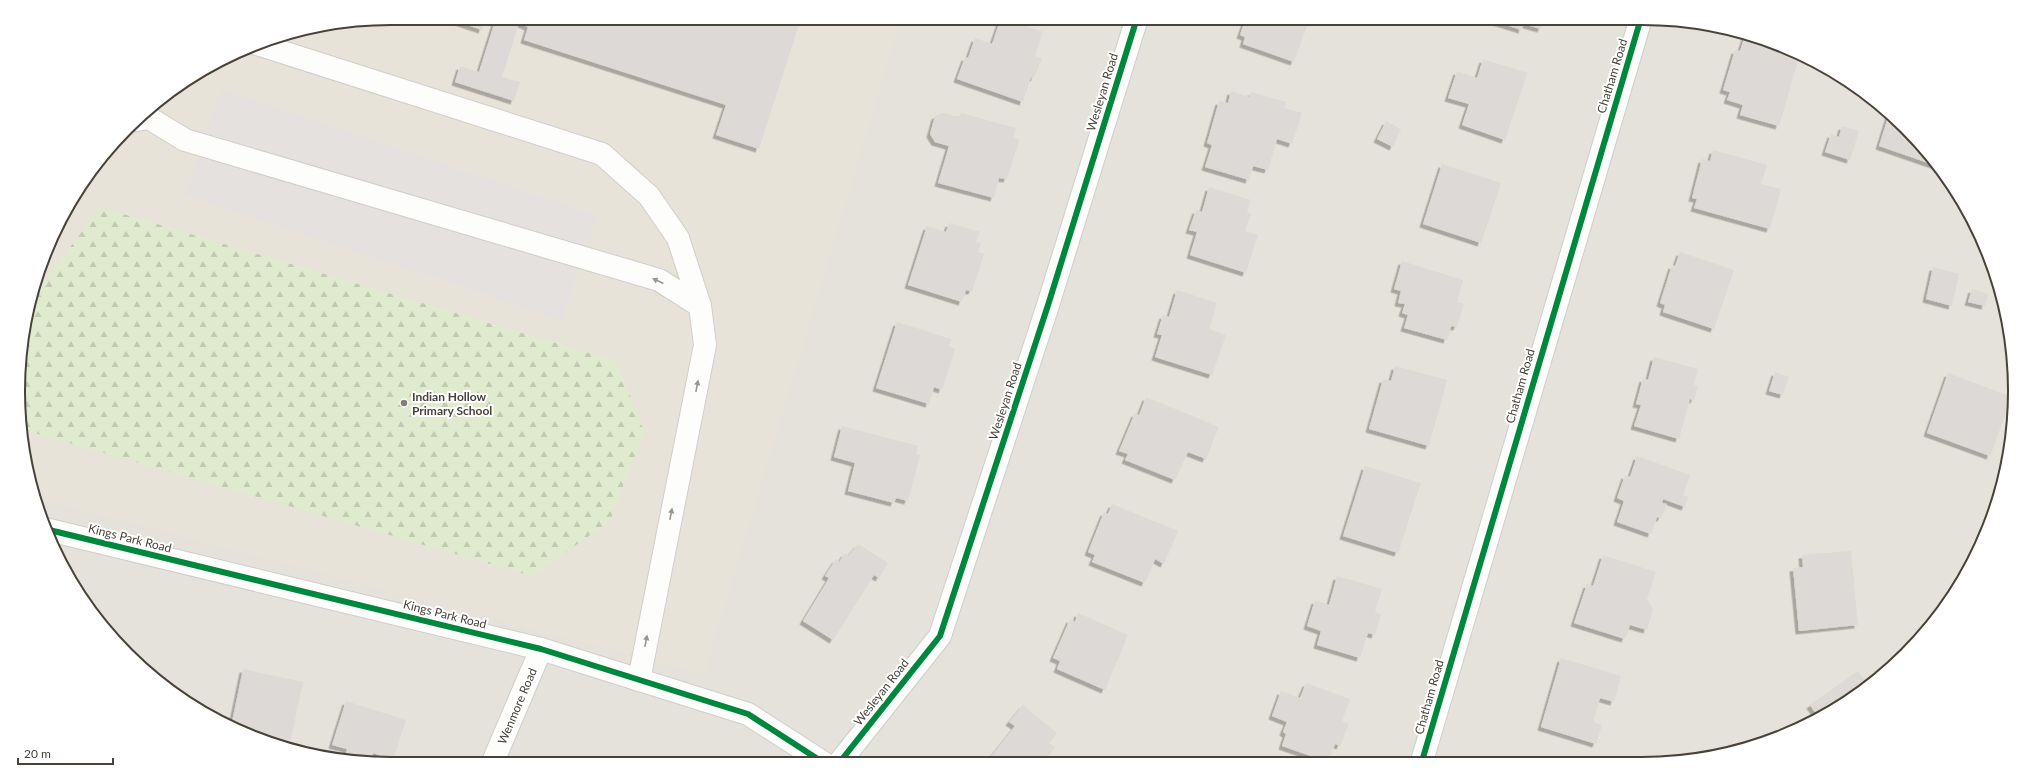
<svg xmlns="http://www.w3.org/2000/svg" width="2033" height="782" font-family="Lato,sans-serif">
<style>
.residential{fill:#e5e2db}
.education{fill:#e8e3d9}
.forest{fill:url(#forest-firs)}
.parking{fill:#e4e1de}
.building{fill:#dcd9d6;filter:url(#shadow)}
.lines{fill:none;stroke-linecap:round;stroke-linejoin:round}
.minor-casing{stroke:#d0cecb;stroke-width:24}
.minor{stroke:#fdfdfc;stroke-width:22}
.cycleway-casing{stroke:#fff;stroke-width:8}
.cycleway{stroke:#00873e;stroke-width:6}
.oneway{fill:#999691}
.poi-dot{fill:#847f78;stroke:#fff;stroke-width:1.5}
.labels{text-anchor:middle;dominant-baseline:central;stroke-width:4;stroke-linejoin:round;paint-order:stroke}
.street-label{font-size:12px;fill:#484239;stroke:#fff}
.poi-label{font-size:12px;font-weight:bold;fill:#484239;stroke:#fff;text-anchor:start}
.rim{fill:none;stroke:#484239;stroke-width:2}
</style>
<defs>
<pattern id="forest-firs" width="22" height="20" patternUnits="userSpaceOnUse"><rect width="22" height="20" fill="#e0eacf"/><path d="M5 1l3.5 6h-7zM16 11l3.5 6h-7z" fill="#c2cab2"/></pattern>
<filter id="shadow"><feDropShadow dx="-3.5" dy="3.5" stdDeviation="0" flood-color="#0004"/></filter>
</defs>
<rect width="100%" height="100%" fill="#f2f0ed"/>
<path class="residential" d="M391 18H1642L1739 31 1807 57 1869 95 1923 145 1965 205 1995 271 2012 343 2014 416 2002 488 1965 578 1888 671 1807 726 1691 761 391 764 294 751 226 725 164 687 81 598 46 534 25 464 21 342 38 271 68 205 205 68Z"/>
<path class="education" d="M391 18H901L704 674 36 498 25 464 21 342 38 271 68 205 145 110 205 68 271 38Z"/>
<path class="forest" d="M100 207 616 361 644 431 610 521 532 576 24 430 21 342 31 300Z"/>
<path class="parking" d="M221 90 597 216 562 320 186 195Z"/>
<g class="building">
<path d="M446 18H486L482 30Z"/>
<path d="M496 18H801L759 149 716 135 726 105 524 40 528 27 519 23 502 77 520 82 514 101 455 82 460 66 479 72Z"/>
<path d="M1001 18 1043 32 1035 56 1042 58 1034 78 1031 77 1023 102 957 79 965 57 968 58 975 38 992 44Z"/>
<path d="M1246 18H1310L1294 62 1243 44 1245 37 1240 35Z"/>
<path d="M1483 18H1545L1541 29 1523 24 1522 30Z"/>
<path d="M1746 33 1800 54 1779 126 1740 115 1743 105 1727 100 1730 92 1723 90 1735 50 1740 51Z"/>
<path d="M1483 59 1527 73 1505 140 1462 125 1469 104 1448 98 1457 71 1477 78Z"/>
<path d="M1231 91 1249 97 1251 92 1286 102 1284 108 1302 113 1292 144 1277 139 1268 170 1253 166 1249 180 1205 167 1212 145 1207 143 1219 101 1228 103Z"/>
<path d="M942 113 960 117 961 113 1016 128 1014 138 1019 140 1007 179 999 178 994 198 938 183 949 146 935 142 930 134 935 116Z"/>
<path d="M1889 114 1923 145 1937 166 1879 146Z"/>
<path d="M1386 121 1401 129 1393 147 1377 139Z"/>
<path d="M1842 126 1859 131 1850 160 1825 152 1831 134 1839 137Z"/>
<path d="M1713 150 1767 165 1761 184 1781 189 1770 229 1694 208 1697 199 1692 198 1702 159 1710 161Z"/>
<path d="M1442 164 1501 183 1481 243 1423 224Z"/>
<path d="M1209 187 1251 200 1247 212 1251 214 1245 231 1258 235 1246 273 1190 255 1197 232 1189 230 1196 210 1202 212Z"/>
<path d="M949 223 980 232 976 242 981 243 978 252 984 254 972 291 966 290 962 302 908 285 927 226 946 232Z"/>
<path d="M1680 252 1734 270 1714 329 1663 312 1665 305 1660 303 1672 265 1675 266Z"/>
<path d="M1402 261 1463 280 1457 302 1464 304 1457 327 1451 326 1447 340 1404 328 1408 315 1402 313 1405 304 1398 303 1401 291 1394 289Z"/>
<path d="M1933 267 1959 274 1952 306 1926 299Z"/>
<path d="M1972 289 1988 294 1985 306 1968 302Z"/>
<path d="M1177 290 1217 303 1209 329 1226 335 1212 375 1155 357 1162 335 1157 334 1163 315 1169 317Z"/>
<path d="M897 322 951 339 949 346 955 349 942 390 934 387 929 404 876 388Z"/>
<path d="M1654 357 1698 369 1694 385 1698 386 1694 400 1690 399 1679 439 1634 426 1641 405 1636 404 1643 378 1648 380Z"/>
<path d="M1395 366 1447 380 1429 446 1369 429 1383 379 1391 381Z"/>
<path d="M1775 372 1789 377 1783 395 1769 391Z"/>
<path d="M1948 373 2012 397 1990 456 1927 433Z"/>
<path d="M1146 397 1219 427 1206 459 1188 452 1175 480 1125 460 1128 454 1119 451 1135 413 1139 415Z"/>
<path d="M842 426 918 446 916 454 920 455 908 501 896 498 894 503 848 491 855 463 834 457Z"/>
<path d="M1637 456 1690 475 1683 495 1689 497 1685 507 1663 499 1662 503 1667 504 1661 518 1657 517 1651 534 1617 522 1624 501 1617 498 1625 475 1630 477Z"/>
<path d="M1365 466 1421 483 1398 553 1343 536Z"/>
<path d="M1112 504 1178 531 1164 564 1155 559 1145 583 1092 562 1095 555 1088 552 1104 512 1108 514Z"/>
<path d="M858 544 888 563 879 578 874 575 833 640 803 621 829 578 825 576 836 559 839 562 845 553 848 556Z"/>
<path d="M1851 551 1858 625 1799 631 1793 568 1803 567 1802 555Z"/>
<path d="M1603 555 1656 572 1647 599 1653 609 1647 630 1630 625 1625 639 1574 623 1587 584 1593 586Z"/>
<path d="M1337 576 1382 589 1375 612 1381 614 1375 635 1368 633 1360 658 1317 645 1321 631 1307 626 1315 600 1329 605Z"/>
<path d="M1078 613 1128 635 1105 690 1057 669 1060 661 1053 658 1070 619 1075 622Z"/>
<path d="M1561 658 1621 676 1614 702 1600 698 1593 722 1602 725 1596 744 1541 727Z"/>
<path d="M243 669 303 682 291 739 280 745 231 727Z"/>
<path d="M1858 671 1868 685 1819 718 1810 705Z"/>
<path d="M1306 683 1350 699 1342 721 1349 724 1340 746 1335 744 1328 762 1282 746 1286 734 1283 732 1287 722 1272 716 1281 691 1300 698Z"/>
<path d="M346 701 406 720 393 760 373 753 371 761 345 758 347 749 332 745Z"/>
<path d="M1023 705 1057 733 1049 743 1055 747 1042 762 986 763 1015 726 1009 722Z"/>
</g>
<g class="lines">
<defs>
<g id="minor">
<path d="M257 44 602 154 649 196 678 238 700 306"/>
<path d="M137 120 149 118 185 140 659 280 700 306 705 345 639 680"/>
<path d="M45 529 541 649 748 714 824 763"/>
<path d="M1422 761 1641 18"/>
<path d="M839 763 940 636 1049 302 1137 18"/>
<path d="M492 764 541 649"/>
</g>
</defs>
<use href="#minor" class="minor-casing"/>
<use href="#minor" class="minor"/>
<defs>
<g id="cycleway">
<path d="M45 529 541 649 748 714 824 763"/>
<path d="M1422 761 1641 18"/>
<path d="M839 763 940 636 1049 302 1137 18"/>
</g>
</defs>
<use href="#cycleway" class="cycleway-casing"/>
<use href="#cycleway" class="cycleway"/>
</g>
<defs><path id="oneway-solid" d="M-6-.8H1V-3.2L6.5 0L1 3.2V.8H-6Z"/></defs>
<g class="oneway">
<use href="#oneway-solid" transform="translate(658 281) rotate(-156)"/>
<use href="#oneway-solid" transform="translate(697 386) rotate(-79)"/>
<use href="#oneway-solid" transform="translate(671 514) rotate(-79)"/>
<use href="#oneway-solid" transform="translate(646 641) rotate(-79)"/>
</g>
<circle class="poi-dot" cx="404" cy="403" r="4"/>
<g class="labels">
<g class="street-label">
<text transform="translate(1612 76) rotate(-73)">Chatham Road</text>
<text transform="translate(1102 92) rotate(-73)">Wesleyan Road</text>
<text transform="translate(1520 386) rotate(-74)">Chatham Road</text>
<text transform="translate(1005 401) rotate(-72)">Wesleyan Road</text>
<text transform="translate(130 538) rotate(14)">Kings Park Road</text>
<text transform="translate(445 614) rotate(14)">Kings Park Road</text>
<text transform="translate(881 692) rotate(-52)">Wesleyan Road</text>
<text transform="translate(1429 697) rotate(-74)">Chatham Road</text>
<text transform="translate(517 706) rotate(-67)">Wenmore Road</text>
</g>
<g class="poi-label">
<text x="412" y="396">Indian Hollow<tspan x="412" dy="14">Primary School</tspan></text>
</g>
</g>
<path d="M0 0H2033V782H0ZM391 25H1642A366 366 0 0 1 2008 391V391A366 366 0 0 1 1642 757H391A366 366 0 0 1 25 391V391A366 366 0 0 1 391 25Z" fill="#fff" fill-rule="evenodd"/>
<path class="rim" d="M391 25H1642A366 366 0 0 1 2008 391V391A366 366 0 0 1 1642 757H391A366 366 0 0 1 25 391V391A366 366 0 0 1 391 25Z"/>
<path d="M18 758v6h95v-6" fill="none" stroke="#484239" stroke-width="2"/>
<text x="24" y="758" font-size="12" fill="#484239" stroke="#ffffff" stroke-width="3" paint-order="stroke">20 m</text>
</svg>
